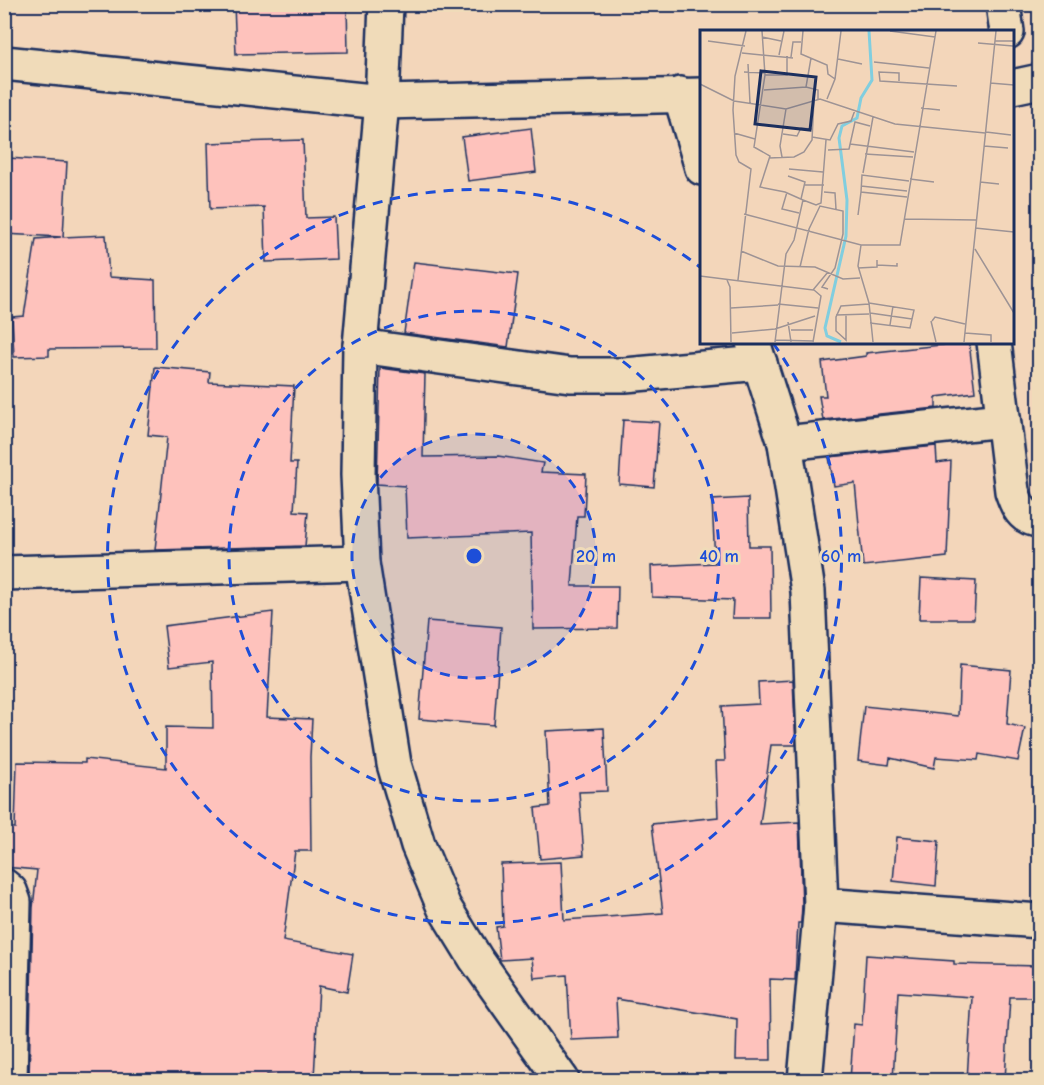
<svg xmlns="http://www.w3.org/2000/svg" width="1044" height="1085" font-family="'Comic Neue',sans-serif">
<style>
.building{fill:#fec2bc;stroke:#1b2f5e;stroke-width:1.5}
.lines{fill:none;stroke-linecap:round;stroke-linejoin:round}
.minor-casing{stroke:#1b2f5e;stroke-width:38}
.minor{stroke:#f0dbb9;stroke-width:33}
.ring{fill:none;stroke:#1d4ed8;stroke-width:3;stroke-dasharray:10 8}
.inset-river{fill:none;stroke:#81cedf;stroke-width:3}
.inset-road{fill:none;stroke:#9d9395;stroke-width:1.5}
.view{fill:#1b2f5e;fill-opacity:0.15;stroke:#1b2f5e;stroke-width:3}
.inset-edge{fill:none;stroke:#1b2f5e;stroke-width:3}
.centre{fill:#1d4ed8;stroke:#f0dbb9;stroke-width:3}
.ring-label{font-size:18px;text-anchor:middle;font-weight:bold;fill:#1d4ed8;stroke:#f0dbb9;stroke-width:6;stroke-linejoin:round;paint-order:stroke}
</style>
<rect width="100%" height="100%" fill="#f3d6ba"/>
<filter id="ink" filterUnits="userSpaceOnUse"><feTurbulence type="fractalNoise" baseFrequency=".0167" numOctaves="2"/><feDisplacementMap in="SourceGraphic" scale="12" xChannelSelector="R" yChannelSelector="G"/><feConvolveMatrix kernelMatrix="1 2 1 2 8 2 1 2 1" color-interpolation-filters="sRGB"/></filter>
<g filter="url(#ink)">
<g class="building">
<path d="M234 4H347L348 52 236 54Z"/>
<path d="M531 128 536 172 468 181 462 137Z"/>
<path d="M303 140 306 218 334 217 336 259 266 262 264 207 210 209 208 143Z"/>
<path d="M8 158 67 162 63 237 106 235 109 277 155 280 156 348 49 349V356L14 357 12 317 24 316 36 239 61 237 4 234Z"/>
<path d="M414 262 518 274 508 347 404 333Z"/>
<path d="M969 342 975 392 936 397V408L823 420 819 396H826L822 362 866 356V353Z"/>
<path d="M155 367 210 372 209 382 294 386 290 463H297L294 511 308 512 305 546 155 550 167 437 148 435Z"/>
<path d="M380 368 425 374 423 457 498 456 543 463 541 472 586 474 584 516H577L572 586H618L617 628 533 629 531 533 407 538 405 486 377 484Z"/>
<path d="M623 420 659 422 654 487 619 484Z"/>
<path d="M936 446 937 463 951 461 947 557 863 566 855 483 834 486 829 457Z"/>
<path d="M748 498 749 546H770L771 618H732L733 600 652 597 651 566 715 563 712 500Z"/>
<path d="M921 578 976 581 974 619H919Z"/>
<path d="M273 612 267 717 312 719 310 757 311 851H295L283 941 353 954 347 992 319 986 314 1078 267 1075V1080H29L33 908 37 870 4 867 8 828H15L17 762 85 763V759L166 768V727L213 728 212 662 169 667 164 626Z"/>
<path d="M427 621 501 627 494 725 419 719Z"/>
<path d="M960 665 1011 670 1007 724 1025 728 1018 761 979 754 978 760 936 757 934 768 890 758 889 765 858 761 864 706 958 716Z"/>
<path d="M793 680 796 745H771L760 824 799 822 802 905 801 923H798L795 980 770 979 771 1060H736L737 1019 616 999 618 1038 571 1040 567 975 534 978 532 958 500 960 496 927 503 926 501 864 561 862 564 920 663 913 652 824 718 817 716 761H725L722 706 759 704 758 682Z"/>
<path d="M604 728 607 791 579 792 584 855 540 859 535 808 550 806 546 731Z"/>
<path d="M897 837 939 841 936 886 893 881Z"/>
<path d="M866 955 954 961V964L1038 966V997H1010L1005 1080H967L972 997 898 992 893 1080H850L854 1024 862 1025Z"/>
</g>
<g class="lines">
<defs>
<g id="minor">
<path d="M386 4 382 102 360 346 358 475 362 563 394 764 418 845 444 907 476 959 562 1080"/>
<path d="M1003 4 1007 32"/>
<path d="M4 63 382 102 702 95"/>
<path d="M1012 87 1040 81"/>
<path d="M680 94 702 168"/>
<path d="M753 342 785 443 808 591 821 905 805 1080"/>
<path d="M994 342 1012 491C1017 506 1022 519 1040 520"/>
<path d="M360 346 570 375H625L760 363"/>
<path d="M785 443 1003 420"/>
<path d="M4 573 362 563"/>
<path d="M4 886 10 891 14 902 10 1080"/>
<path d="M821 905 1040 921"/>
</g>
</defs>
<use href="#minor" class="minor-casing"/>
<use href="#minor" class="minor"/>
</g>
</g>
<circle cx="474" cy="556" r="122" fill="#1d4ed8" fill-opacity=".12"/>
<g class="ring">
<circle cx="474" cy="556" r="122"/>
<circle cx="474" cy="556" r="245"/>
<path d="M773 343A367 367 0 1 1 700 267"/>
</g>
<g transform="translate(700 30)">
<rect width="314" height="314" fill="#f3d6ba"/>
<path class="inset-river" d="M141 312 127 306 125 298 146 206 147 170 139 108 142 96 157 88 161 68 172 50 169 1"/>
<path class="inset-road" d="M62 1 65 45 54 117 70 126 60 157 85 162 103 170 94 210 86 224 75 312M103 1 101 24 127 35 128 44 135 49M190 1 235 7M62 7 81 11M8 11 45 16M295 11H314M278 13 313 16M42 23 93 28M79 25 84 1M91 27 93 12H101M138 29 162 34M174 32 229 38M48 34 50 73M44 42 65 43M65 45H87V26M199 51V43L179 42 180 51 257 56M290 53 314 55M0 54 34 71 86 79 120 69 195 94 285 103M106 57 111 28M64 60 106 57 118 60V69M127 69 135 49 141 1M221 78 240 80M286 102 311 105M34 103 55 109M83 104 97 106 101 98 112 99M112 107 130 110 138 94 151 91 155 80M150 114 214 122M284 116 308 118M128 120 149 119 155 92 170 96M165 124 213 127M82 127 80 116 86 79M69 128 94 127 104 122 112 110 114 70M89 139 123 142M163 143 173 87M88 146 105 152 101 169M210 149 234 152M280 152 299 154M105 155H124M161 156 207 161M87 162 82 179 99 183M124 162 135 163 136 179M207 167 161 162 162 145 209 151M103 170 116 175 121 173 126 110M44 184 161 215H200L236 1M158 185 161 162M204 189 276 190M275 198 314 202M161 215 158 236 169 273 173 312M275 219 314 283M41 221 78 236 115 237 143 249 160 248M177 235 197 236V233M100 237 109 199 120 176 143 181V204L135 238 122 257 128 259M158 238 177 237V230M0 246 113 260 128 242M27 250 30 257 31 312M38 250 51 139 39 132 36 125 33 80 35 46 46 1M169 273 214 280 210 298 170 293M78 274 118 278M31 278 78 275M170 283 212 289M136 285 169 284M146 285V310L136 301V287L141 276 169 274M231 291 236 312M232 291 235 287 265 294M88 292 91 312M190 295 193 276M91 300H113M32 303 75 299 115 286M265 303 291 305V312M75 310 113 311M113 312 121 266 114 260M264 312 296 1"/>
<path class="view" d="M61 41 116 47 110 100 55 94Z"/>
<rect width="314" height="314" class="inset-edge"/>
</g>
<circle cx="474" cy="556" r="9" class="centre"/>
<g class="ring-label">
<text x="596" y="562">20 m</text>
<text x="719" y="562">40 m</text>
<text x="841" y="562">60 m</text>
</g>
<rect width="1044" height="1085" fill="none" stroke="#f0dbb9" stroke-width="24"/>
<rect x="12" y="12" width="1020" height="1061" fill="none" stroke="#1b2f5e" stroke-width="2" filter="url(#ink)"/>
</svg>
